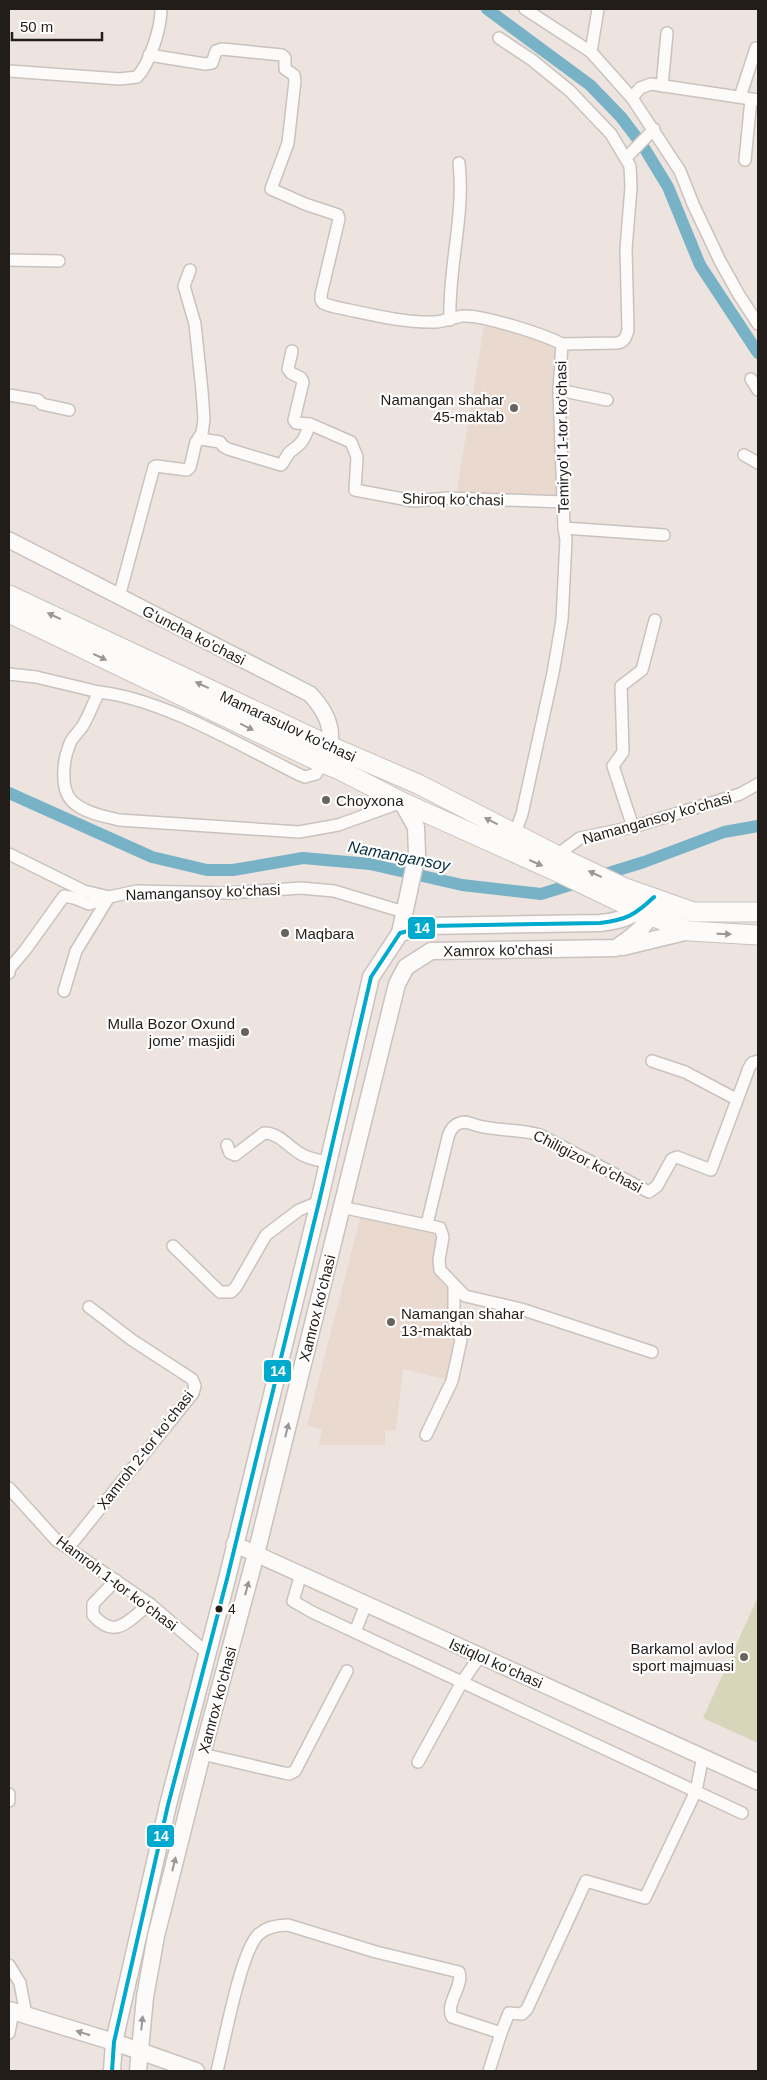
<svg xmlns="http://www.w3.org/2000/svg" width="767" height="2080" font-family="Helvetica,sans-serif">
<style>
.built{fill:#ead9cf}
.green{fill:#d8d6ba}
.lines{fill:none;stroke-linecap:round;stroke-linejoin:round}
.canal{stroke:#77b2c7;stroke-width:12}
.minor-casing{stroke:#c9c2be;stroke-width:14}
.tertiary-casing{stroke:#c9c2be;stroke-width:18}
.secondary-casing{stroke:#c9c2be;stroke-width:19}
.primary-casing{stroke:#c9c2be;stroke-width:21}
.minor{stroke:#fcfbfa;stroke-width:11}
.tertiary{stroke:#fcfbfa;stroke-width:15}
.secondary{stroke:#fcfbfa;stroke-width:16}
.primary{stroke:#fcfbfa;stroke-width:19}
.bus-1-casing{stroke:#fff;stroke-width:8}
.bus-1{stroke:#00a9ce;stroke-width:4}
.oneway{fill:#9a9795}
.poi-dot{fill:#69635e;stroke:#fff;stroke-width:2}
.bus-dot{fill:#221d19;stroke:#fff;stroke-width:2}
.labels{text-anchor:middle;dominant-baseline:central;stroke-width:4.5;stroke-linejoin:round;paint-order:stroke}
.bus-label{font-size:14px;fill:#221d19;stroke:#fff;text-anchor:start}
.poi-label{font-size:15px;fill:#221d19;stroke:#fff;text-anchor:end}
.street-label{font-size:15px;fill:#221d19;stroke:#fff}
.water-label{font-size:16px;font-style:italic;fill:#052f3d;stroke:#fff}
.line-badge{stroke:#fff;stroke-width:2}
.badge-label{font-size:14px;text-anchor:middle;font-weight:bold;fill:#fff}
</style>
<rect width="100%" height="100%" fill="#ede4df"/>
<g class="built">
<path d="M484 326 544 339 557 352 559 496 465 497 457 490Z"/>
<path d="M361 1214 442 1233 436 1274 449 1291 451 1311 448 1334 457 1336 448 1380 403 1369 396 1430 385 1431V1445H319L322 1429 307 1426Z"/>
</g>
<path class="green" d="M758 1597V1743L703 1718Z"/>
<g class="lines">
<g class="canal">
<path d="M487 9 590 85 621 117 643 146 668 187 700 265 758 353"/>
<path d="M9 793 152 857 207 870H233L303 858 370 864 462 885 541 894 644 862 724 832 758 826"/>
</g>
<defs>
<g id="minor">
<path d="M525 9 591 52 632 98 680 171 693 204 720 261 739 295 758 324"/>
<path d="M499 38 532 60 570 91 611 134 630 166 631 187 626 249 628 330C626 338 624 342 617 343L562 344"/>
<path d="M591 52 598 9"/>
<path d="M149 55 205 64 212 63 216 51 222 49 282 55 285 58V69L294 75 295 81 288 143 271 189 305 204 338 215 339 219 321 295V300L323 303C331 307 341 308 349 310 377 316 407 323 436 322 446 321 454 317 463 316 483 315 543 334 562 344"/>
<path d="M9 71 120 79 137 77C150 63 161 28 161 9"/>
<path d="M662 86 667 33"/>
<path d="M740 97 756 48"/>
<path d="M632 98 640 88 651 84 758 100"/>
<path d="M626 158 654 129"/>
<path d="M745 160 751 99"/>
<path d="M9 260 59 261"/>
<path d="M190 270 184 286 195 324 202 391 204 419 202 433 198 439"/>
<path d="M450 320C448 268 465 216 459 163"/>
<path d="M292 351 288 369 291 373 301 378 303 382 294 420 296 423 310 424 351 442 357 457 355 490 414 501 447 498 563 502"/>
<path d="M751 379 758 390"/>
<path d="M559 390 607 400"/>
<path d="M9 395 38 400 42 404 69 410"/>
<path d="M744 455 758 463"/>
<path d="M564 528 664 535"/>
<path d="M119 597 154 467 156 466 187 470 190 467 196 442 201 439 220 442 223 446 228 449 281 465C285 461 287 454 291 451 304 442 304 439 310 424"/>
<path d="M9 674 36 677 99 692C93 703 89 716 82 727 78 733 71 738 69 746 63 761 60 789 72 801 84 813 104 816 119 820L299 832 338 825 402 802"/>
<path d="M99 692C163 699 241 746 300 775L305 777 316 774 322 763"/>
<path d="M633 827 613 766 623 752 621 686 642 670 655 620"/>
<path d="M515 833 522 814 553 673 562 620 566 540 564 528 559 390 562 344"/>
<path d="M9 854 84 891 109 897 137 891 228 893 301 888 334 891 404 912"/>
<path d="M557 855 580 838 633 827 740 794 758 784"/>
<path d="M9 973 10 968 26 949 64 896 74 898 89 904 109 897"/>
<path d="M64 991 76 951 109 897"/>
<path d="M652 1061 685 1072 736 1099"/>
<path d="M227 1145 230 1153 235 1155 264 1133C280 1133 288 1147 301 1154 309 1159 318 1160 327 1162"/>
<path d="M341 1207 440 1228 443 1237 439 1260 440 1270 465 1296 521 1309 652 1352"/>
<path d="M427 1224 448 1137C450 1130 453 1125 460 1123 467 1120 472 1125 479 1126 499 1131 520 1129 540 1135L649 1192 657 1186 672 1159 677 1157 711 1170 749 1068 752 1063 758 1061"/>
<path d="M173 1246 220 1292H231L236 1287 266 1235 299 1210 319 1202"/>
<path d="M426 1435 452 1381 461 1340 454 1323V1285"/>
<path d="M9 1488 56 1540 150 1604 207 1653"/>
<path d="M69 1547 193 1393 195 1386 192 1379 132 1340 89 1307"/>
<path d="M301 1574 293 1601 312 1612 742 1813"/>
<path d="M116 1580 93 1604V1615C116 1641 128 1620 150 1604"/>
<path d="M355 1632 366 1604"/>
<path d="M202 1754 284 1773 289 1774 295 1771 347 1671"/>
<path d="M418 1762 462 1682 480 1656"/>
<path d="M9 1794V1801"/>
<path d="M9 1965 20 1983 26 2015"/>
<path d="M9 2033 13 2011"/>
<path d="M501 2033 509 2013 522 2014 527 2009 586 1881 645 1898 696 1791 703 1756"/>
<path d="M217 2071C224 2044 241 1949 259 1934 267 1927 277 1925 288 1925L376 1952 459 1972C464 1986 445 2003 452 2017L501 2033 489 2071"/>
</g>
<g id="tertiary">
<path d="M9 540 310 694C326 711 337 732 326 755"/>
<path d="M234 1544 758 1782"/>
</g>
<g id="secondary">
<path d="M400 933 417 854 416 827 402 802"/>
<path d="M623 947 689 931"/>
<path d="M9 2010 114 2042 196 2071"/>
<path d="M112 2071 114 2042 168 1805 227 1579 319 1202 371 977 400 933 429 926 600 923C619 921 633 917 647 904"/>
<path d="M138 2071 145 1997 156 1936 202 1754 256 1554 397 984 406 967 431 951 616 948C633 936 650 926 653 904"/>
</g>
<g id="primary">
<path d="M9 595 330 746 418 784 566 860 625 888 693 912H758"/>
<path d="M9 613 322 763 340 770 402 802 560 873 639 911 689 931 758 935"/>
</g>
</defs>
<use href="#minor" class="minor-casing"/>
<use href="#tertiary" class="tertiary-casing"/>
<use href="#secondary" class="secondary-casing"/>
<use href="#primary" class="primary-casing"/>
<use href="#minor" class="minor"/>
<use href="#tertiary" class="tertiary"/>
<use href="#secondary" class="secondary"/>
<use href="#primary" class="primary"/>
<defs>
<path id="bus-1" d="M112 2071 114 2042 168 1805 227 1579 319 1202 371 977 400 933 429 926 600 923C626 920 635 915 654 897"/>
</defs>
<use href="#bus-1" class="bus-1-casing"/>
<use href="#bus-1" class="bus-1"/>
</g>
<defs><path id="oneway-solid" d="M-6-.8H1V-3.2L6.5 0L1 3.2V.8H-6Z" transform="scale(1.25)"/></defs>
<g class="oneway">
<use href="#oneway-solid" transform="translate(54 616) rotate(-155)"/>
<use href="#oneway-solid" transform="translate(100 657) rotate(25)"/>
<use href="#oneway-solid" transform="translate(202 685) rotate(-155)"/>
<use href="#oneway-solid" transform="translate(247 727) rotate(26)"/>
<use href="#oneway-solid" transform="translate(491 821) rotate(-153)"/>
<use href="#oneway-solid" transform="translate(536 863) rotate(24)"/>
<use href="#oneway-solid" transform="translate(595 874) rotate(-155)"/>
<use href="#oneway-solid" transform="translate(724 934) rotate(2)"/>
<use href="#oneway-solid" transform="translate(287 1430) rotate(-76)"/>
<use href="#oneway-solid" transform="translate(247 1588) rotate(-75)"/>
<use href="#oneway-solid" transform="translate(174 1864) rotate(-76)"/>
<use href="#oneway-solid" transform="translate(142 2023) rotate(-84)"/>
<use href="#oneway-solid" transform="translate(83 2033) rotate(-163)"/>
</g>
<g class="poi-dot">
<circle cx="514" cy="408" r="5"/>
<circle cx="326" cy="800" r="5"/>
<circle cx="285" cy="933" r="5"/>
<circle cx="245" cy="1032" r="5"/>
<circle cx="391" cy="1322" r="5"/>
<circle cx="744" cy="1657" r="5"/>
</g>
<circle class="bus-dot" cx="219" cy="1609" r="4.5"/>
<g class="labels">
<g class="bus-label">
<text x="228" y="1609">4</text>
</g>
<g class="poi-label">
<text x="504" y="399">Namangan shahar<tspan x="504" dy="17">45-maktab</tspan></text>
<text x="336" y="800" text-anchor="start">Choyxona</text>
<text x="295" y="933" text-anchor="start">Maqbara</text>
<text x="235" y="1023">Mulla Bozor Oxund<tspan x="235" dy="17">jome’ masjidi</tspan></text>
<text x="401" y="1313" text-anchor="start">Namangan shahar<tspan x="401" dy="17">13-maktab</tspan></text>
<text x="734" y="1648">Barkamol avlod<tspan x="734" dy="17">sport majmuasi</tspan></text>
</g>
<g class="street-label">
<text transform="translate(562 437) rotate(-91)">Temiryoʻl 1-tor koʻchasi</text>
<text transform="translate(453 499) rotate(1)">Shiroq koʻchasi</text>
<text transform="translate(194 635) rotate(27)">G'uncha ko'chasi</text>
<text transform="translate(288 726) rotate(25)">Mamarasulov ko'chasi</text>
<text transform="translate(657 818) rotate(-16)">Namangansoy ko'chasi</text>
<text transform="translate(203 892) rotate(-2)">Namangansoy koʻchasi</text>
<text transform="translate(498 950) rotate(-1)">Xamrox ko'chasi</text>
<text transform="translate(588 1161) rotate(27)">Chiligizor koʻchasi</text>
<text transform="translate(317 1308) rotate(-76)">Xamrox ko'chasi</text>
<text transform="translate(145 1450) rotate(-52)">Xamroh 2-tor koʻchasi</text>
<text transform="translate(117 1583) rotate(37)">Hamroh 1-tor koʻchasi</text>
<text transform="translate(496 1663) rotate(24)">Istiqlol koʻchasi</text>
<text transform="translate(217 1700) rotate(-75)">Xamrox ko'chasi</text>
</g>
<g class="water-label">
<text transform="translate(399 856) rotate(11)">Namangansoy</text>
</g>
</g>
<g class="line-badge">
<rect x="407" y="916" width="29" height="24" rx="5" fill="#00a9ce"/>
<rect x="263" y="1359" width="29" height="24" rx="5" fill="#00a9ce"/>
<rect x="146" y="1824" width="29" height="24" rx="5" fill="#00a9ce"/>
</g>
<g class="badge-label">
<text x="422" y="933">14</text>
<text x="278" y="1376">14</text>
<text x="161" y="1841">14</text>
</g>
<rect width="767" height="2080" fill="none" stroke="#221d19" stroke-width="20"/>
<path d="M12 32v8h90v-8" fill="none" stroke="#221d19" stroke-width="2.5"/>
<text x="20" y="32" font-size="15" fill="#221d19" stroke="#ffffff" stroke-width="4" paint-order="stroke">50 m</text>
</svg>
